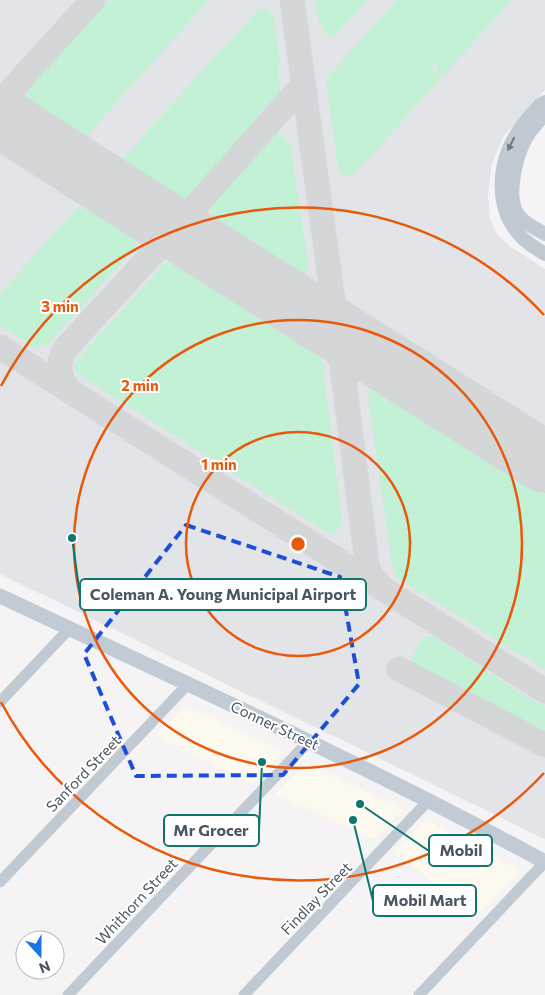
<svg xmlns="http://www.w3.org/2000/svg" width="545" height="995" font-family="Commissioner,sans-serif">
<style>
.commercial{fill:#fdf9ef}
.airport{fill:#e2e4e7}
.green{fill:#c3f1d5}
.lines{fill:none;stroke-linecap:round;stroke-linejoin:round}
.taxiway{stroke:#d5d6d8;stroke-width:25}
.runway{stroke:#d5d6d8;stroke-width:62}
.minor{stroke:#c1cad2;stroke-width:11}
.tertiary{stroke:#c1cad2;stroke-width:14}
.secondary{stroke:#c1cbd6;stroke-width:15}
.oneway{fill:#6e7983}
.marked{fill:none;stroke:#1d4ed8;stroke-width:4;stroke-dasharray:10 6;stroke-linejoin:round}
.ring{fill:none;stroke:#e8590c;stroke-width:2.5}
.labels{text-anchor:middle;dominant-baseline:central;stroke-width:4;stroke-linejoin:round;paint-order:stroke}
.street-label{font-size:15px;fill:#4a5661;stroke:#fff}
.centre{fill:#e8590c;stroke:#fff;stroke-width:2.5}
.ring-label{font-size:15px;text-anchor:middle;font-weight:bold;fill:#e8590c;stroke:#fff;stroke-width:4;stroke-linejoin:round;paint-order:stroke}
.leader{fill:none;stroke:#0f766e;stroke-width:2}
.callout-dot{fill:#0f766e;stroke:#fff;stroke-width:2}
.callout{fill:#fff;stroke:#0f766e;stroke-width:2}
.callout-label{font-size:16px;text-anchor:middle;font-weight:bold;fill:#4a5661}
</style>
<rect width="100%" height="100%" fill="#f5f3f3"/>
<g class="commercial">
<path d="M186 706 284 752 252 784 155 736Z"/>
<path d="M307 763 404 810 374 839 275 794Z"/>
<path d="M426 820 521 871 482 911 432 882 396 851Z"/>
</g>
<path class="airport" d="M0 0H545V90L503 137 492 163 488 194 490 219 498 236 511 247 545 269V839L0 574Z"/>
<g class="green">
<path d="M108 0H209L80 143C71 137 62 131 53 126 36 115 17 106 32 83Z"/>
<path d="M315 0H368L332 38C318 28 317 16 315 0Z"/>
<path d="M397 0H512L443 76 435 70 439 65 435 63 430 68 441 78 355 173 345 176 341 173 338 168 326 79Z"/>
<path d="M263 9H268L274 17 280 63 278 68 281 95 191 194C185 198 179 200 172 198 160 195 136 178 124 170V157L258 10Z"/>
<path d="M277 132 288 142 291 147 308 265 306 274 301 278H295L218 228C209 218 210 208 217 197Z"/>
<path d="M97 204C115 216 149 229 129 255L48 344 39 348 34 347 0 325V294L80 205Z"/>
<path d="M175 259 187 261 310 338 308 341 319 353 323 364 342 523 336 532 328 533 75 372 74 366 77 360 163 265Z"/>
<path d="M380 383 515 468 545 491V670L397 577 393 571 368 397 370 390Z"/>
<path d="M432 636 545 708V735L414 665 412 658C416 649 420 636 432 636Z"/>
</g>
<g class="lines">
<g class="taxiway">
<path d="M292 0 344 381 367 563 370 574 382 588"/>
<path d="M0 102 93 0"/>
<path d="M15 127C6 112 8 100 16 86"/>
<path d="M154 251C176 237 197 245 217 256"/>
<path d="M0 347 545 691"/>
<path d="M344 381C347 376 350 372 355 369 376 354 391 367 410 377"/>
<path d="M71 392C60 379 56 365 65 349L175 229 303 85"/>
<path d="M399 669 545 745"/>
</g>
<path class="runway" d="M0 117 175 229 545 462"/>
<g class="minor">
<path d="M0 702 70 628"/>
<path d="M0 882 188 684"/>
<path d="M68 995 309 741"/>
<path d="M244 995 429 800"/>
<path d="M419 995 545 862"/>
</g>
<g class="tertiary">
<path d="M545 102 540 105C532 114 522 124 516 135 498 164 495 206 518 233 525 242 535 248 545 254"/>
<path d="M545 113C539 122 531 129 526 138 516 156 505 199 519 216 525 224 537 229 545 234"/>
</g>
<path class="secondary" d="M0 596C183 682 367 765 545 862"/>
</g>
<defs><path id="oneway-solid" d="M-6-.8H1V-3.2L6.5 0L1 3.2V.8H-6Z" transform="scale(1.25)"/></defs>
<use class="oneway" href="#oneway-solid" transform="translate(511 144) rotate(116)"/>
<path class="marked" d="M186 525 340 577 359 684 283 775 136 776 84 654Z"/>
<g class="ring">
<circle cx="298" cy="544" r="112"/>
<circle cx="298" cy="544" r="224"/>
<path d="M544 773A336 336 0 0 1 1 702M1 386A336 336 0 0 1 544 315"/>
</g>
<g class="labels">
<g class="street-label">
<text transform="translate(275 725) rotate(25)">Conner Street</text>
<text transform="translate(83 773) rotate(-46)">Sanford Street</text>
<text transform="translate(316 898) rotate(-46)">Findlay Street</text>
<text transform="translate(136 901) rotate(-47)">Whithorn Street</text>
</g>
</g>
<circle cx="298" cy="544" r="8" class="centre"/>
<g class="ring-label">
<text x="60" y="312">3 min</text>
<text x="140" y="391">2 min</text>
<text x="219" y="470">1 min</text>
</g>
<path class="leader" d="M72 538L80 595M262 762L259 830M360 804L429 851M353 820L373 901"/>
<g class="callout-dot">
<circle cx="72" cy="538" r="5"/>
<circle cx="262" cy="762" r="5"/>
<circle cx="360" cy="804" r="5"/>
<circle cx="353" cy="820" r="5"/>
</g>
<g class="callout">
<rect x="80" y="579" width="286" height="31" rx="5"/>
<rect x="164" y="815" width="95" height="31" rx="5"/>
<rect x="429" y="835" width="63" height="31" rx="5"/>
<rect x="373" y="885" width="103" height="31" rx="5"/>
</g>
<g class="callout-label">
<text x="223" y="600">Coleman A. Young Municipal Airport</text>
<text x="211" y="836">Mr Grocer</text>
<text x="461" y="856">Mobil</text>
<text x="425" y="906">Mobil Mart</text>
</g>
<g transform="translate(40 955) rotate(159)"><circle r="24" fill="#ffffff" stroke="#b7bbc0"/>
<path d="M0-4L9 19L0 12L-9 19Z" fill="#1a73e8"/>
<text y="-8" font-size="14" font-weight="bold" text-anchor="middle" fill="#4a5661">N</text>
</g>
</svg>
